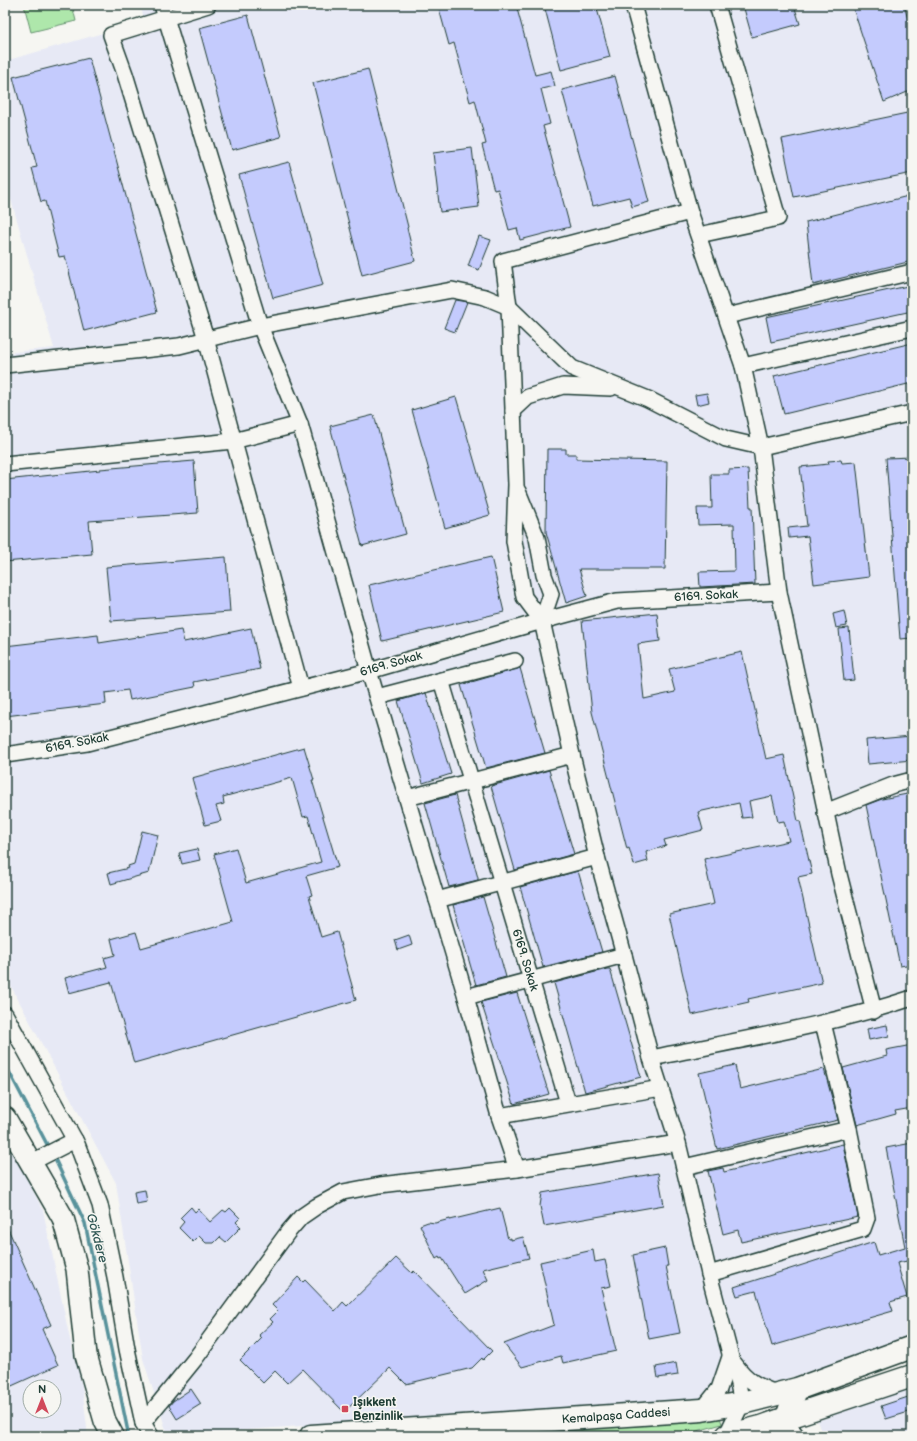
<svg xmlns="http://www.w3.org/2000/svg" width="917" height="1441" font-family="'Balsamiq Sans',sans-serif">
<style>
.built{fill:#e7e9f5;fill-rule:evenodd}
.green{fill:#aee7ab;stroke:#669270}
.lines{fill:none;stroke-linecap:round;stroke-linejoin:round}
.stream{stroke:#59929b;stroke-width:3.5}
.building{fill:#c4cbfd;stroke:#1f3d34}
.minor-casing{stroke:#1f3d34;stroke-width:18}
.secondary-casing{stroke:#1f3d34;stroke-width:24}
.primary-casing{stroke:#1f3d34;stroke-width:25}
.minor{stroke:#f6f6f2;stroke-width:15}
.secondary{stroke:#f6f6f2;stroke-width:21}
.primary{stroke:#f6f6f2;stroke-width:22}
.poi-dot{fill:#d1495b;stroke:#f6f6f2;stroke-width:1.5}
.labels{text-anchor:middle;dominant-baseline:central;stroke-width:3;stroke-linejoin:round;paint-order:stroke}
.street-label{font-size:12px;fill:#1f3d34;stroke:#f6f6f2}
.poi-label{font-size:12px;font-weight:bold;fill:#1f3d34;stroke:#f6f6f2;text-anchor:start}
.water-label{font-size:13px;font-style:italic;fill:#325956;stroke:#f6f6f2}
</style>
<rect width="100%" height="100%" fill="#f6f6f2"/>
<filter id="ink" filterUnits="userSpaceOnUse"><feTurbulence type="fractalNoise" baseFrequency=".025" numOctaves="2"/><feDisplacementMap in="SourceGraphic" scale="8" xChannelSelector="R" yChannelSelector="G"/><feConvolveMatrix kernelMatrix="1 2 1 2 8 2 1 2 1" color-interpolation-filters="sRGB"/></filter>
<g filter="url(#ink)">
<g class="built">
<path d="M140 5H912V1338L777 1382 701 1399 499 1412 205 1433 196 1436H168L143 1359 116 1183 5 975V353L54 348 5 179V61L145 21Z"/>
<path d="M5 1137 43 1210 69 1335 82 1386 88 1436H5ZM30 1387H54V1411H30Z"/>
<path d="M912 1388V1436H823L817 1421Z"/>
</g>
<g class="green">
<path d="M24 5H72L76 21 31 32Z"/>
<path d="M720 1417 722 1424 680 1436H567L566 1429C619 1428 669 1423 720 1417Z"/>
</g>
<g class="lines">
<g class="stream">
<path d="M5 1064 50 1150"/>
<path d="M53 1155 85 1223 128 1432"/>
</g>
</g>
<g class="building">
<path d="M438 5H516L535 75 551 71 555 86 541 89 550 124 543 126 570 227 520 240 517 228 509 230 498 189 494 190 482 145 486 144 475 100 470 102 454 43 449 45Z"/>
<path d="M544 5H596L610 57 561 70Z"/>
<path d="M743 5H794L800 24 752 37Z"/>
<path d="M852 5H904L912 34V90L884 102Z"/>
<path d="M248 15 281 137 232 150 199 28Z"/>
<path d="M89 58 157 312 84 331 65 256 59 257 45 201 41 202 32 168 37 167 13 77Z"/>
<path d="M368 69 408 227 407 228 415 261 362 275 313 83Z"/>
<path d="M615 76 649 202 632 207 629 197 593 206 562 90Z"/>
<path d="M912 112V173L794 197 782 139Z"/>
<path d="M472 148 479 207 440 212 433 153Z"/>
<path d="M289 162 323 285 273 298 239 175Z"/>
<path d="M912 195V261L813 285 806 222Z"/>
<path d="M479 236 491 240 479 270 468 266Z"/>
<path d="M912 285V311L771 342 766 317Z"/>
<path d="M455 300 467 302 455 332 444 328Z"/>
<path d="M912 343V383L784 414 774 376Z"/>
<path d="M707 393 709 402 697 405 695 395Z"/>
<path d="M456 397 490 515 445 528 412 410Z"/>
<path d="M374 415 406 534 362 546 330 426Z"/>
<path d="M547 449H566V454H576V459L667 461 665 569H579L587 596 566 603 546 532Z"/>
<path d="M912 457V638L900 639 886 458Z"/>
<path d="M841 460 842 463 856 462 869 577 814 584 808 536 789 538 788 528 807 526 800 467 829 464 828 461Z"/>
<path d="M194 461 198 513 89 521 92 554 5 562V480L100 470V469Z"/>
<path d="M748 469 750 507H752L755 584 700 587 699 572 735 571 734 524 698 525 697 508H712L711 474H729V470Z"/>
<path d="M226 557 230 612 111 621 106 567Z"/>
<path d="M491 557 504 612 382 641 369 585Z"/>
<path d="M844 611 847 626 836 628 833 614Z"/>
<path d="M657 613 660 641 638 644 644 699 675 692 669 669 742 652 766 759 784 755 798 821H800L812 874 798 877 822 983 748 999 749 1002 692 1015 669 914 714 904 704 859 789 841 784 821 778 822 772 796 749 801 752 817 742 818 739 803 698 812 703 830 664 840 666 846 646 852 648 861 634 865 629 848 627 849 592 712 582 621Z"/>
<path d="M251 628 260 669 194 682 195 687 130 700 128 690 105 693 106 704 5 716V646L98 635 99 643 181 630 184 642Z"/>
<path d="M849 628 854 680 844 681 839 629Z"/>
<path d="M520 668 545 753 486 768 461 685Z"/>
<path d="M426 693 451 774 423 783 398 701Z"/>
<path d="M912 736V760L868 764 866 740Z"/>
<path d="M304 747 314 780H312L338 867 306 876 312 895 309 896 321 937 337 932 356 1000 134 1063 111 982 69 993 65 978 107 967 104 958 115 955 111 939 136 932 141 948 233 922 214 854 236 848 246 883 321 862 308 816 303 817 292 778 223 797 224 804 216 806 221 821 205 825 192 778Z"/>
<path d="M549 770 574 854 515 870 491 786Z"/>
<path d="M912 793V964L900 966 866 805 882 799Z"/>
<path d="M455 795 478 878V880L449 887 425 803Z"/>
<path d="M142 831 158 835 149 873 111 884 108 873 129 868 128 866 134 864Z"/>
<path d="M197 849 200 860 182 864 179 853Z"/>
<path d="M578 871 602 952 543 967 520 887Z"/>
<path d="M483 897 506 977 476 985 453 905Z"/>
<path d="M409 935 412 945 398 950 395 940Z"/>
<path d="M607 969H610L641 1077 585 1092 554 983Z"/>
<path d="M517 993 549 1094 514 1104 481 1002Z"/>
<path d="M887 1025 889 1036 869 1040 867 1029Z"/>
<path d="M912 1045V1108L895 1111 896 1114 857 1125 843 1068 887 1056 886 1050Z"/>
<path d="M735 1065 740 1089 824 1069 838 1120 717 1149 699 1073Z"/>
<path d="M912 1143V1260L897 1263 907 1297 890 1302 893 1311 772 1346 756 1291 737 1296 734 1287 874 1242 878 1255 905 1247 886 1148Z"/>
<path d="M843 1144 858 1217 741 1242 738 1230 723 1234 708 1171 723 1168 724 1172Z"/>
<path d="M658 1173 664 1205 544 1226 540 1206 542 1193Z"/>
<path d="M145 1190 147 1202 136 1204 134 1192Z"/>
<path d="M191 1207 195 1212 198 1209 210 1222 223 1210 226 1212 230 1208 240 1218 236 1222 241 1227 226 1242 220 1237 214 1243H206L199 1236 193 1242 179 1228 184 1222 180 1218Z"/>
<path d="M500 1208 508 1239 511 1238V1240L523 1237 529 1258 483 1269 488 1280 465 1294 442 1258 440 1259 439 1257 436 1259 420 1225 428 1222 435 1223 450 1219V1220Z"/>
<path d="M5 1222 51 1325 42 1329 58 1365 5 1389Z"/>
<path d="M665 1248 668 1266H666L680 1333 649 1339 633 1255Z"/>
<path d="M593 1250 595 1262 605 1260 611 1286 601 1288 616 1351 563 1363 561 1356 522 1367 504 1344 554 1325 540 1262Z"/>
<path d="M396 1258 412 1273 414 1271 492 1351 483 1360 482 1358 472 1368 406 1384 390 1368 344 1412 302 1369 287 1383 275 1371 263 1383 240 1360 262 1338 259 1335 273 1322 270 1319 278 1311 272 1305 298 1277 303 1282 305 1280 335 1311 343 1302 347 1306Z"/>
<path d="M676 1363 678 1375 658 1378 656 1367Z"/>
<path d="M191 1389 201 1404 177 1419 169 1406 173 1401Z"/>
<path d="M908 1397 909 1398 912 1397V1411L886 1419 881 1406Z"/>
</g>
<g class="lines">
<defs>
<g id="minor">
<path d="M162 5 166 18 208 5"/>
<path d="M633 5 690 212 743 366 761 447 779 592 839 874 874 1011"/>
<path d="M690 212 503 261 509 307 516 485 514 541 524 597 542 621 572 755 597 857 624 955 651 1058 678 1143 709 1274 738 1384 742 1403 726 1436"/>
<path d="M699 235 778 218 717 5"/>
<path d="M727 316 912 272"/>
<path d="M5 365 179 346 260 326 452 290 485 297 509 307 572 368 648 399 726 439 761 447 912 413"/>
<path d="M743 366 912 328"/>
<path d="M513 411 528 397 563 386 611 388"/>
<path d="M5 464 233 441 300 424"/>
<path d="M518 491 537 538 544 575 551 594 542 621"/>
<path d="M441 680 568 1103"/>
<path d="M301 688 206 339 125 74 111 35 166 18 260 326 300 424 369 671 466 997 499 1116 517 1169"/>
<path d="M377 697 515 661"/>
<path d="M5 755 87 743 369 671 542 621 617 601 779 592"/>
<path d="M407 798 572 755"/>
<path d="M825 812 893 785 912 780"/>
<path d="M437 900 597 857"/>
<path d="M466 997 624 955"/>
<path d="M5 1014 77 1144 100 1205 115 1277 127 1349 143 1423 151 1436"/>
<path d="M651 1058C738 1040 827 1026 912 998"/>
<path d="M499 1116 661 1088"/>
<path d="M30 1163 75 1140"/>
<path d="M684 1167 849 1129"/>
<path d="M709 1274 863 1229 867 1218 849 1129 823 1023"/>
<path d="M734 1363C747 1381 757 1386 778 1394"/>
<path d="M702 1410 719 1389 730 1357"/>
<path d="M143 1423 195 1359 288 1232 301 1217 317 1206 343 1192 380 1185 517 1169 678 1143"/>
</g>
<g id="secondary">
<path d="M5 1118 63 1218 77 1269 86 1355 105 1421 113 1436"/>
<path d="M793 1436 787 1428 786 1418 797 1389"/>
</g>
<g id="primary">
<path d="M311 1436 702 1410 742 1403 797 1389 912 1347"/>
<path d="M727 1436 761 1427 786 1418 912 1376"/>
</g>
</defs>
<use href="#minor" class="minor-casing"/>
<use href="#secondary" class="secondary-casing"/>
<use href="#primary" class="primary-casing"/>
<use href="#minor" class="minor"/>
<use href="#secondary" class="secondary"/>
<use href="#primary" class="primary"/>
</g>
</g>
<rect class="poi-dot" x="341" y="1405" width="8" height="8" rx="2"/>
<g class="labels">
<g class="street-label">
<text transform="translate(706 596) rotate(-3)">6169. Sokak</text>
<text transform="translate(391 664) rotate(-16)">6169. Sokak</text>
<text transform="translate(77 743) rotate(-11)">6169. Sokak</text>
<text transform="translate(525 960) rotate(73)">6169. Sokak</text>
<text transform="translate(616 1416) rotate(-4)">Kemalpaşa Caddesi</text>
</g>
<g class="poi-label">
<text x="353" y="1402">Işıkkent<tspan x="353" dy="14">Benzinlik</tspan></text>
</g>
<g class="water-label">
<text transform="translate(97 1238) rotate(75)">Gökdere</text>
</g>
</g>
<rect width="917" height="1441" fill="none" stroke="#f6f6f2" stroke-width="20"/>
<rect x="10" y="10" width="897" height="1421" fill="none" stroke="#1f3d34" stroke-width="1.5" filter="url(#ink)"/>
<g transform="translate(42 1399)"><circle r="19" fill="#f6f6f2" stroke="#a0aca6"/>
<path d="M0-3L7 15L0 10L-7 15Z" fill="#d1495b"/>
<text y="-6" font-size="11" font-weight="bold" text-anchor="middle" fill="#1f3d34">N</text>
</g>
</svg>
